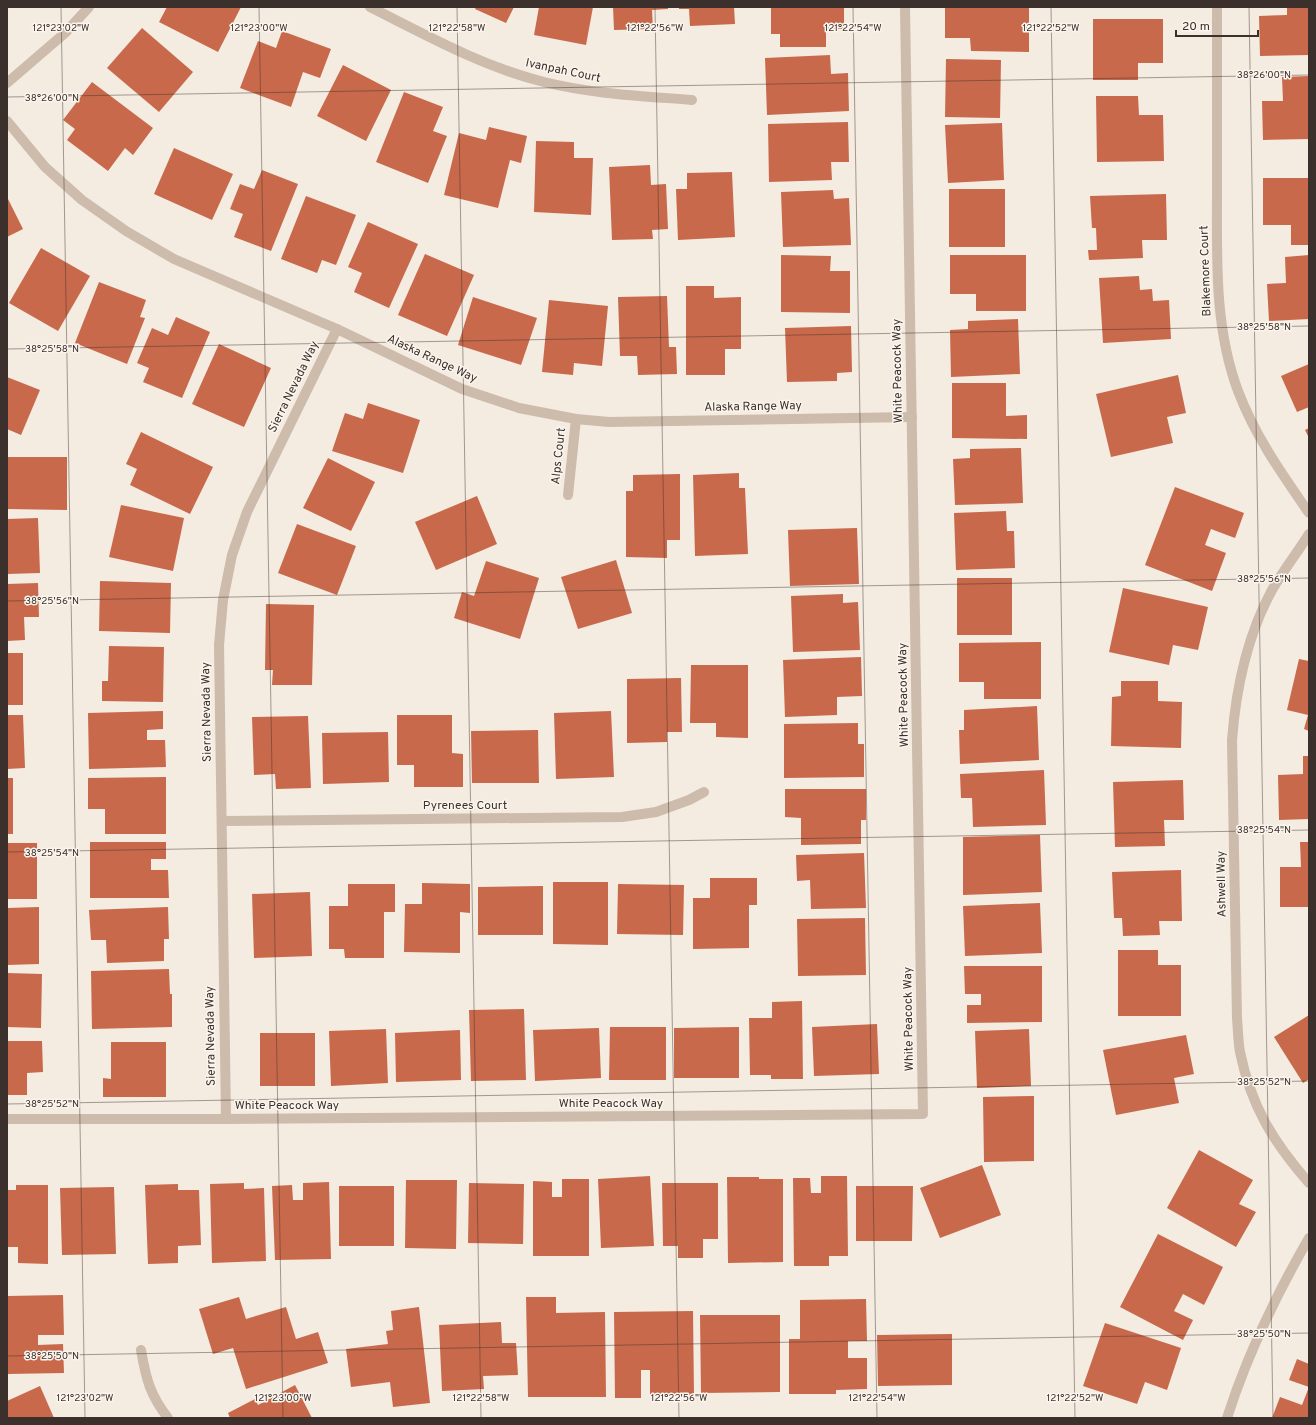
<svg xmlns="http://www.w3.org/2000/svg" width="1316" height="1425" font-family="Overpass,sans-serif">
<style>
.building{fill:#c8694b}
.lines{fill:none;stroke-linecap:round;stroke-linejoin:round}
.minor{stroke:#cdbbac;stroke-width:10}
.ticks{fill:none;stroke:#3b302b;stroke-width:1;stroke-opacity:0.45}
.labels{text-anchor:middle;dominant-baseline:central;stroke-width:3;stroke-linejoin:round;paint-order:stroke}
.street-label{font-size:12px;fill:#3b302b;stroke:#fbf5ee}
.ticks-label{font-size:10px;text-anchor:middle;fill:#3b302b;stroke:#fbf5ee;stroke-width:3;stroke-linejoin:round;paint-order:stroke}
</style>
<rect width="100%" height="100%" fill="#f4ebe1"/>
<g class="building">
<path d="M167 7H241L218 52 159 22Z"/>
<path d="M476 7H514L506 23 475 9Z"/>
<path d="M539 7H593L586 45 534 35Z"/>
<path d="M613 7H668V9L652 10 653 29 614 30Z"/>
<path d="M679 7H734L735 24 690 26 689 9H679Z"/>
<path d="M771 7H844V29H826V47H780V34H771Z"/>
<path d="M945 7H1029V52L971 51 970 38H945Z"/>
<path d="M1287 7H1309V55L1260 56 1259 16 1287 15Z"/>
<path d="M1093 19H1163V63H1138V80H1093Z"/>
<path d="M142 28 193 72 159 112 107 68Z"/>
<path d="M282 31 331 49 320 78 303 72 291 107 240 88 258 41 276 48Z"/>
<path d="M830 55 831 74 848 73 849 111 767 115 765 58Z"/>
<path d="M946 59 1001 60 1000 118 945 117Z"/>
<path d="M343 65 391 90 366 141 317 116Z"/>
<path d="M1309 76V139L1263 140 1262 101H1283L1282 77Z"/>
<path d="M92 82 153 128 133 155 125 148 108 171 67 140 75 129 63 120Z"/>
<path d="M404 92 443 107 433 131 447 136 428 183 376 162Z"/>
<path d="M1096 96H1138L1139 115H1163L1164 161 1097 162Z"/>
<path d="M848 122 849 162H831L832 180 769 182 768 124Z"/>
<path d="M1002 123 1004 180 948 183 945 125Z"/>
<path d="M489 127 527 136 521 163 510 160 498 208 444 195 459 133 486 140Z"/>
<path d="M536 141 574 142V158H593L591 215 534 212Z"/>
<path d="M174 148 233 174 212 220 154 194Z"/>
<path d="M650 165 651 185 666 184 668 229 652 230 653 239 612 240 609 167Z"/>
<path d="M262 170 298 184 271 251 234 237 243 214 230 209 240 184 254 189Z"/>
<path d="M732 172 735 237 678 240 676 189H687V173Z"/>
<path d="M1263 178H1309V245H1291V225H1263Z"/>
<rect x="949" y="189" width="56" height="58"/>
<path d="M833 190 834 199 849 198 851 245 783 247 781 192Z"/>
<path d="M1166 194 1167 240H1142L1143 258 1089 260 1088 250H1097L1096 228H1092L1090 196Z"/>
<path d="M306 196 356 215 336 265 322 260 317 273 281 259Z"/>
<path d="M7 197 23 229 7 237Z"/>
<path d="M368 222 418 244 389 308 354 292 362 273 348 267Z"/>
<path d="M41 248 90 276 58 331 9 303Z"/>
<path d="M425 254 474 275 447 336 398 315Z"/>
<path d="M781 255 831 256 830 271H850V313L781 312Z"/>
<path d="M950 255H1026V311H976V294H950Z"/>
<path d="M1309 255V319L1269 321 1267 284 1286 283 1285 257Z"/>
<path d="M1139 276 1140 290 1152 289 1153 301 1169 300 1171 339 1103 343 1099 278Z"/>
<path d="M99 282 146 300 140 317 145 318 127 364 75 343Z"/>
<path d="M686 286H714V298L741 297V349H725V375H686Z"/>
<path d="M667 296 669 347H676L677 374 638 375 637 356H620L618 297Z"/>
<path d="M473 297 537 318 521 365 458 345Z"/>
<path d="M549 300 608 306 602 366 574 363 573 375 542 372Z"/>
<path d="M176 317 210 332 182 398 143 382 149 368 137 363 152 328 168 335Z"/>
<path d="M1018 319 1020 374 951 377 950 330 968 329V321Z"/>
<path d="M851 326 852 372 837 373V381L787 382 785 328Z"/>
<path d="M219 344 271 368 244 427 192 404Z"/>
<path d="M1309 364V407L1297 412 1281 376Z"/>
<path d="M1178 375 1186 413 1167 417 1173 443 1111 457 1096 394Z"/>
<path d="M7 377 40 390 21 435 7 429Z"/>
<path d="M952 383H1006V416L1027 415V439L952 438Z"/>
<path d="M368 403 420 420 403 473 332 451 345 413 363 419Z"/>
<path d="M1309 428V438L1305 430Z"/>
<path d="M141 432 213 467 190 514 130 485 137 469 126 464Z"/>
<path d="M1021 448 1023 503 955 505 953 459 970 458V449Z"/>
<path d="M7 457H67V510L7 509Z"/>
<path d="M328 458 375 482 351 531 303 508Z"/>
<path d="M739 473V488H745L748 554 695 556 693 475Z"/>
<path d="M680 474V540H667V558L626 557V491H633V475Z"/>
<path d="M1175 487 1244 513 1235 538 1211 529 1205 545 1226 553 1212 591 1145 565Z"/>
<path d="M477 496 497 544 436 570 415 522Z"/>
<path d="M121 505 184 518 173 571 109 557Z"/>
<path d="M1006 511 1007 531H1014L1015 568 956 570 954 513Z"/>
<path d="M38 518 40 573 7 574V519Z"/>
<path d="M297 524 356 546 337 595 278 573Z"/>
<path d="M857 528 859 584 790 586 788 530Z"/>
<path d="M616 560 632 613 578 629 561 577Z"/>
<path d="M486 561 539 578 520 639 454 618 462 592 474 596Z"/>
<rect x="957" y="578" width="55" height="57"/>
<path d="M100 581 171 583 170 633 99 631Z"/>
<path d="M38 583 39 617H24L25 640 7 641V584Z"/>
<path d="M1123 588 1208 607 1198 650 1173 645 1169 665 1109 652Z"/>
<path d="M843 594V603L858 602 860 650 793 652 791 596Z"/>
<path d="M266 604 314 605 312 685H272L273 670H265Z"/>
<path d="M1041 642V699H984V682H959V643Z"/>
<path d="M109 646 164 647 163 702 102 701V681H108Z"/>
<rect x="7" y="653" width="16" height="52"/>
<path d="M861 657 862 696 837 697V715L785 717 783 660Z"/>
<path d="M1299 659 1309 661V731L1304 729 1308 715 1287 710Z"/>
<path d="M691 665H748V738L716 737V723H690Z"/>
<path d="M681 678 682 732H667V742L627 743V679Z"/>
<path d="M1121 681H1158V701L1182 702 1181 748 1111 746 1112 697 1121 696Z"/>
<path d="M1037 706 1039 760 960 764 959 730H964V710Z"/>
<path d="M163 711V729L147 730V740H165L166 767 89 769 88 713Z"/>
<path d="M611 711 614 777 556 779 554 713Z"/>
<path d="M7 715H23L25 768 7 769Z"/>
<path d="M397 715H452V753L463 754V787H414V765H397Z"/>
<path d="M308 716 311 788 276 789 275 774 254 775 252 717Z"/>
<path d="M858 723V744H864V777L784 778V724Z"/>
<path d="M538 730 539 783H472L471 731Z"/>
<path d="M388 732 389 782 323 784 322 733Z"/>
<path d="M1303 756H1309V819L1279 820 1278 775 1303 774Z"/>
<path d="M1044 770 1046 825 973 827 972 798H961L960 774Z"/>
<path d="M166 777V834H105V809H88V778Z"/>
<rect x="7" y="778" width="6" height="56"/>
<path d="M1183 780 1184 820H1164L1165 846 1115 847 1113 782Z"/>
<path d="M785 789H866V820H861V844L801 845V818L785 817Z"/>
<path d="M1040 835 1042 892 963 895V837Z"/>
<path d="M90 842H166V859H151V870H168L169 898H90Z"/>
<path d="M1300 842H1309V907H1280V867H1301Z"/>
<rect x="7" y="843" width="30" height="56"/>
<path d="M864 853 866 908 811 909 810 880 797 881 796 855Z"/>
<path d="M1181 870 1182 921H1159L1160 935 1123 936 1122 918H1114L1112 872Z"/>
<path d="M710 878H757V905H749V948L693 949V898H710Z"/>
<path d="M553 882H608V945L553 944Z"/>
<path d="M422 883 470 884V913L460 912V953L404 952 405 904H422Z"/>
<path d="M348 884H395V912H384V958H345L344 949H329V906H348Z"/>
<path d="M618 884 684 885 683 935 617 934Z"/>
<path d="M543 886V935H478V887Z"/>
<path d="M310 892 312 956 254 958 252 894Z"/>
<path d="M1040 903 1042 953 965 956 963 906Z"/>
<path d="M39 907V964L7 965V908Z"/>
<path d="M168 907 169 939H164V961L107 963 106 940H91L89 910Z"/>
<path d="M865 918 866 975 798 976 797 919Z"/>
<path d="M1118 950H1158V965H1181V1016H1118Z"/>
<path d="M964 966H1042V1022L967 1023V1005H981V994H965Z"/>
<path d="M169 969 170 994H172V1027L92 1029 91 971Z"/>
<path d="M7 973 42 974 41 1028 7 1027Z"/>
<path d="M802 1001 803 1079H771V1075H750L749 1018H772V1002Z"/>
<path d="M524 1009 526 1080 471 1081 469 1010Z"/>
<path d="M1309 1015V1079L1303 1083 1274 1037Z"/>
<path d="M877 1024 879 1074 814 1076 812 1027Z"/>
<path d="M610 1027H666V1080H609Z"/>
<path d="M739 1027V1078H674V1028Z"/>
<path d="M599 1028 601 1078 535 1081 533 1030Z"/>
<path d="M386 1029 388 1083 331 1086 329 1031Z"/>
<path d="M1029 1029 1031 1086 977 1088 975 1031Z"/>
<path d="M460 1030 461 1080 396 1082 395 1033Z"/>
<rect x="260" y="1033" width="55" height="53"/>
<path d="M1186 1035 1194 1074 1174 1078 1179 1103 1116 1115 1103 1050Z"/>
<path d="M7 1041H42L43 1072 27 1073V1095H7Z"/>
<path d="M111 1042H166V1097H103V1078L111 1079Z"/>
<path d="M1034 1096V1161L984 1162 983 1097Z"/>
<path d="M1199 1150 1253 1180 1239 1204 1256 1212 1236 1247 1167 1208Z"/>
<path d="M982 1165 1001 1215 940 1238 920 1188Z"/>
<path d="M650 1176 654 1246 601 1248 598 1179Z"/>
<path d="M821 1176H847L848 1256H829V1266H794L793 1178H810L811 1193H821Z"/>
<path d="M727 1177H759V1179H783V1262L728 1263Z"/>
<path d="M562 1179H589V1256H533V1181L552 1182V1197H562Z"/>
<path d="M406 1180H457L456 1249 405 1248Z"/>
<path d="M329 1182 331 1259 275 1260 272 1186 292 1185 293 1200H303V1183Z"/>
<path d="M244 1183V1189L264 1188 266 1261 212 1263 210 1184Z"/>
<path d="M469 1183 524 1184 523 1244 468 1243Z"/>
<path d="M662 1183H718V1239H703V1258H678V1246H663Z"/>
<path d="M178 1184V1190H199L201 1245 178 1246V1263L148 1264 145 1185Z"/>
<path d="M16 1185H48V1264L18 1263V1247H7V1190H16Z"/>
<rect x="339" y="1186" width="55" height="60"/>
<path d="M856 1186H913L912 1241H856Z"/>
<path d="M114 1187 116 1254 62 1255 60 1188Z"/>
<path d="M1158 1234 1223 1267 1204 1305 1183 1294 1174 1311 1193 1320 1183 1340 1120 1307Z"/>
<path d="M63 1295 64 1335H38V1345L63 1344 64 1373 7 1374V1296Z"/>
<path d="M239 1297 246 1319 286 1307 296 1339 318 1332 328 1363 246 1389 233 1348 213 1354 199 1309Z"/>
<path d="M526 1297H556V1313L605 1312 606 1397H528Z"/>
<path d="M866 1299 867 1341H848V1358H867V1389L836 1390V1394H789V1339H800V1300Z"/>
<path d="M419 1307 430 1403 393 1407 390 1382 351 1387 346 1349 388 1344 386 1331 393 1330 391 1311Z"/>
<path d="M693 1311 694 1396H650V1370H641V1398H615L614 1312Z"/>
<path d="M700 1315H780V1392L701 1393Z"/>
<path d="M501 1322 502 1343H516L518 1375 483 1376 484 1389 442 1391 439 1325Z"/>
<path d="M1105 1323 1181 1348 1167 1390 1145 1382 1137 1404 1083 1386Z"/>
<path d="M952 1334V1385L878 1386 877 1335Z"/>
<path d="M1297 1359 1309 1364V1387L1289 1380Z"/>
<path d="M295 1385 312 1418H230L228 1413 255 1399 258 1405Z"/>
<path d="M40 1386 54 1418H7V1401Z"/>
<path d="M1309 1387V1418H1272L1280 1397 1302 1405Z"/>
</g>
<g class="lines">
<g class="minor">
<path d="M370 7C426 35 483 67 544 82 592 94 642 96 692 100"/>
<path d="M1217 7C1217 68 1217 130 1217 191 1217 258 1214 327 1238 391 1255 436 1282 474 1309 513"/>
<path d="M7 83 65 33 89 7"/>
<path d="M7 121 45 167 82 200 126 231 174 259 337 329 462 389 519 408 576 419 609 422 912 417"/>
<path d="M568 495 576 419"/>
<path d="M1309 534C1297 553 1283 571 1272 590 1247 636 1236 688 1232 740L1237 1018C1238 1029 1238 1041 1240 1052 1251 1106 1273 1142 1309 1183"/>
<path d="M222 821 622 817 656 812 689 800 704 792"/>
<path d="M7 1119H226L923 1114 905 7"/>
<path d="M226 1119 219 645 223 600 232 555 247 512 337 329"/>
<path d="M141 1350C146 1379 150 1395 168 1418"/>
<path d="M1227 1418C1247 1355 1276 1295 1309 1238"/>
</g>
</g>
<path class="ticks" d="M61 7 85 1418M259 7 283 1418M457 7 481 1418M655 7 679 1418M853 7 877 1418M1051 7 1075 1418M1249 7 1273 1418M7 97 1309 75M7 349 1309 326M7 601 1309 578M7 852 1309 830M7 1104 1309 1081M7 1356 1309 1333"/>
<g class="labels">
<g class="street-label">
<text transform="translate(563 71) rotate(12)">Ivanpah Court</text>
<text transform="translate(1206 271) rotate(-92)">Blakemore Court</text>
<text transform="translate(432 359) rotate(25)">Alaska Range Way</text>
<text transform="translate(898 371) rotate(-91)">White Peacock Way</text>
<text transform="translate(294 387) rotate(-64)">Sierra Nevada Way</text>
<text transform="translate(753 407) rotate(-1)">Alaska Range Way</text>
<text transform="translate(559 456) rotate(-84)">Alps Court</text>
<text transform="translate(904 695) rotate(-91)">White Peacock Way</text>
<text transform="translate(207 712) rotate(-91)">Sierra Nevada Way</text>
<text x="465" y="806">Pyrenees Court</text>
<text transform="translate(1222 884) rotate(-91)">Ashwell Way</text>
<text transform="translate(909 1019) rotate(-91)">White Peacock Way</text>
<text transform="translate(211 1036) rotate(-91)">Sierra Nevada Way</text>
<text x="611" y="1104">White Peacock Way</text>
<text x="287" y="1106">White Peacock Way</text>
</g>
</g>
<g class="ticks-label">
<text x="61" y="31">121°23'02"W</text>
<text x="259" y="31">121°23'00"W</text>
<text x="457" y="31">121°22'58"W</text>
<text x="655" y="31">121°22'56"W</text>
<text x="853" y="31">121°22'54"W</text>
<text x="1051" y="31">121°22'52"W</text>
<text x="1264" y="78">38°26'00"N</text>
<text x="52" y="101">38°26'00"N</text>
<text x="1264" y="330">38°25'58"N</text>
<text x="52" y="352">38°25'58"N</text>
<text x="1264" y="582">38°25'56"N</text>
<text x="52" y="604">38°25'56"N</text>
<text x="1264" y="833">38°25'54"N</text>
<text x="52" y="856">38°25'54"N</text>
<text x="1264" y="1085">38°25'52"N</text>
<text x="52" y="1107">38°25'52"N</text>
<text x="1264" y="1337">38°25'50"N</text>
<text x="52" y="1359">38°25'50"N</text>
<text x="85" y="1401">121°23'02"W</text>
<text x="283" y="1401">121°23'00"W</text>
<text x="481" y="1401">121°22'58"W</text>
<text x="679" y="1401">121°22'56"W</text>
<text x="877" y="1401">121°22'54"W</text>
<text x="1075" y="1401">121°22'52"W</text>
</g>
<rect width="1316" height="1425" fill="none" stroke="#3b302b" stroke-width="16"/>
<path d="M1176 30v6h82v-6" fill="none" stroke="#3b302b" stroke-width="2"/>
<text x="1182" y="30" font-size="12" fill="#3b302b" stroke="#fbf5ee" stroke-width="3" paint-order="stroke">20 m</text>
</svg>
